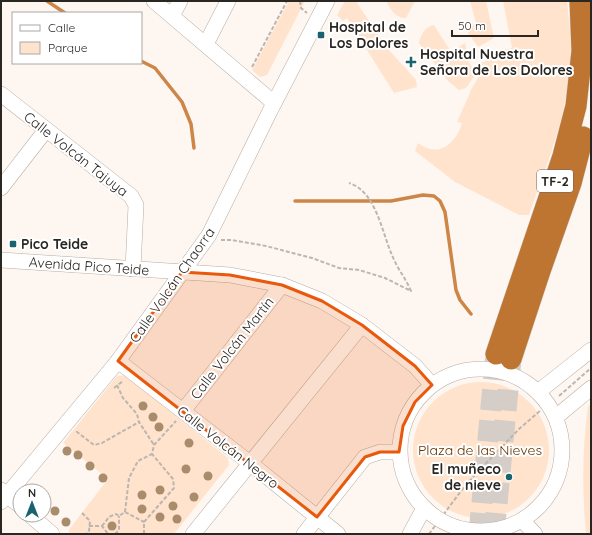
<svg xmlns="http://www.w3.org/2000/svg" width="592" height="535" font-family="Quicksand,sans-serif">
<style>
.green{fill:#ffe3cd}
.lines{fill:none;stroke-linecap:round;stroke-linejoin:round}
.stream{stroke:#cd8647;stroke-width:3.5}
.highway-tunnel{stroke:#d4cdc8;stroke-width:21;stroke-dasharray:21 10;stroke-linecap:butt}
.minor-casing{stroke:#b8aca3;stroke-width:16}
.highway-casing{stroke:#d4d4d3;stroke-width:22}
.path{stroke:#bcb6b1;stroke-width:2;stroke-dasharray:4 2;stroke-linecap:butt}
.minor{stroke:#fff;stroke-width:15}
.highway{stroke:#bd7531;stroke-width:21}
.tree{fill:#a88c6c}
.marked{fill:#e8590c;fill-opacity:0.2;stroke:#e8590c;stroke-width:3;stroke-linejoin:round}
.poi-dot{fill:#18636f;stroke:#fff;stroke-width:1.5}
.labels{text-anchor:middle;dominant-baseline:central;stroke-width:4;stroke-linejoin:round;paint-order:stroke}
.shield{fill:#fff;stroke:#6a6764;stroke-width:1}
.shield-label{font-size:13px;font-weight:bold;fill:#2a2622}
.poi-label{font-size:14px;font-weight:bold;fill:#2a2622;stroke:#fff;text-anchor:start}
.street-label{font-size:14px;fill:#2a2622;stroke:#fff}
.park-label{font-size:14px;fill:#623400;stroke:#fff}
</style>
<rect width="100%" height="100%" fill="#fef7f1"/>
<g class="green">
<path d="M289 1H305L267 75 260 77 252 70Z"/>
<path d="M345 1H359L357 3 388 49 416 80 417 87 394 93 347 18 343 21 337 15Z"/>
<path d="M386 1H415L406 18C395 18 391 10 386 1Z"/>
<path d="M470 1H486L494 38 478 47 466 30 476 23Z"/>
<path d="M503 1H567C569 22 572 44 570 65 567 117 546 166 529 215H519L455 182 415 151 418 143C439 159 456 143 462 123L457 122 472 88 479 76 478 64 497 57 502 50 512 48Z"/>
<path d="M434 25 451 52 465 43C467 49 467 54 468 60 470 65 474 70 475 75L466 88 459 90 448 81 419 43C421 35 424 27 434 25Z"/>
<path d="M125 375 228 458 229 465 174 534H71L68 531 108 479 63 443 117 376Z"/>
<circle cx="481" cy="450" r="68"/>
<path d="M591 404V534H586C582 491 582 449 588 406Z"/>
</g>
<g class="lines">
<g class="stream">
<path d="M47 1 65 13"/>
<path d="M141 61 155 68 182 102 191 124 194 148"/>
<path d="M295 201H391L423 195 434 196 440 201 445 212 456 290 460 300 471 314"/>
</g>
<g class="highway-tunnel">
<path d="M479 534 496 354"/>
<path d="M494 534 511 359"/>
</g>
<defs>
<g id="minor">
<path d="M154 1 274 103"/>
<path d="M172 16 180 1"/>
<path d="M206 44 228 1"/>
<path d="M1 94 131 196 136 205 133 269"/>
<path d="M1 188 46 130"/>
<path d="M1 260 230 275 282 285 322 301 362 325 415 366 432 385"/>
<path d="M118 361 250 463 338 534"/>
<circle cx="481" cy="450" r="81"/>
<path d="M538 392 591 350"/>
<path d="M183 411 282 285"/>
<path d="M556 417 591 388"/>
<path d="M1 490 20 506"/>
<path d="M1 502 118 361 209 235 270 111 327 1"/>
<path d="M30 515 52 534"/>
<path d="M522 520 535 534"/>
<path d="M193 534 362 325"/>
<path d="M304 534 365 457 380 452H399"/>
<path d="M410 534 424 508"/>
</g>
<g id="highway">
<path d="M496 354 563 156 576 106 582 51 580 1"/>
<path d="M511 359 540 271 571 183 583 137"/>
</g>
</defs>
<use href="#minor" class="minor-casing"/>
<use href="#highway" class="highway-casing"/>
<g class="path">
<path d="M300 1 301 8 307 13"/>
<path d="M252 67 287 1"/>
<path d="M221 240H232L266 246 312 258 339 268 359 270 385 278 411 291C406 279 397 268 392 255 382 233 376 191 349 183"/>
<path d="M117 385 123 398 137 414 139 422 154 445"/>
<path d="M114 388 123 381"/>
<path d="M559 396 591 368"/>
<path d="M77 431V432L94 445 102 443 139 422"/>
<path d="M125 512 129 478 138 461 152 454"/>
<path d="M82 513 90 521 89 531 86 534"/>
<path d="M89 526H102L108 534"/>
<path d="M102 526 109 517 116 514 119 516 125 512 144 522"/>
<path d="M115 534 119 530V516"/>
<path d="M144 534V522L174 488 173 479 152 454 154 445 176 421"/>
<path d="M429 534 461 491 473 477 519 429 541 410"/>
</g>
<use href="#minor" class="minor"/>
<use href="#highway" class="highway"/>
</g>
<g class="tree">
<circle cx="143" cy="406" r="4.5"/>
<circle cx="153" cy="417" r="4.5"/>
<circle cx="159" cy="427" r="4.5"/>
<circle cx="189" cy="443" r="4.5"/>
<circle cx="67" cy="451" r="4.5"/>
<circle cx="78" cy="455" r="4.5"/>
<circle cx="90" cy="466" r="4.5"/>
<circle cx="186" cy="469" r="4.5"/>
<circle cx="208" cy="476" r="4.5"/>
<circle cx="103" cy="478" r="4.5"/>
<circle cx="160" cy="490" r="4.5"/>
<circle cx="142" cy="495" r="4.5"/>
<circle cx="194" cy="497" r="4.5"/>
<circle cx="173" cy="506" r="4.5"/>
<circle cx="142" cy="509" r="4.5"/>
<circle cx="55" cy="511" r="4.5"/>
<circle cx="160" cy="517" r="4.5"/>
<circle cx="177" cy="519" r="4.5"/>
<circle cx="66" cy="522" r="4.5"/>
<circle cx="112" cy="526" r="4.5"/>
</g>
<path class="marked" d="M182 272 230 275 282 285 322 301 362 325 415 366 432 385 415 402 403 426 399 452H380L365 457 317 517 118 361Z"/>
<g class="poi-dot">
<rect x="317" y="31" width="8" height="8" rx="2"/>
<path d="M409 56h4v4h4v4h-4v4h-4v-4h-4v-4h4z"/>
<rect x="9" y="240" width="8" height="8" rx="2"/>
<circle cx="509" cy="477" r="4"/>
</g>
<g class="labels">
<rect class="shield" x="537" y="170" width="36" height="22" rx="3"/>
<g class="shield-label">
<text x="555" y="181">TF-2</text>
</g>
<g class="poi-label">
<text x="329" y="27">Hospital de<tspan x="329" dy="16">Los Dolores</tspan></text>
<text x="420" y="54">Hospital Nuestra<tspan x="420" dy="16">Señora de Los Dolores</tspan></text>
<text x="21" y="244">Pico Teide</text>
<text x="501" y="469" text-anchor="end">El muñeco<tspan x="501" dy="16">de nieve</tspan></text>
</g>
<g class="street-label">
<text transform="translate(76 154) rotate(38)">Calle Volcán Tajuya</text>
<text transform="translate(89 266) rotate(4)">Avenida Pico Teide</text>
<text transform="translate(172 285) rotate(-55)">Calle Volcán Chaorra</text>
<text transform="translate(232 348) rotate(-52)">Calle Volcán Martín</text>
<text transform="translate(228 447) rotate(38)">Calle Volcán Negro</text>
</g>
<g class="park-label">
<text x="480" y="450">Plaza de las Nieves</text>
</g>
</g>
<rect width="592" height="535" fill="none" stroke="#2a2622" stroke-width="4"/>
<rect x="12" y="12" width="130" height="52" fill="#ffffff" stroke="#aaa8a7"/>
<rect x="20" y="25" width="20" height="6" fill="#ffffff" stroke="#aaa8a7"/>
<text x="48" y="32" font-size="12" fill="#2a2622">Calle</text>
<rect x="20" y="42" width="20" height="12" fill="#ffe3cd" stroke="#aaa8a7"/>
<text x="48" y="52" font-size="12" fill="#2a2622">Parque</text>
<g transform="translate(32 503)"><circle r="19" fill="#ffffff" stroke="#aaa8a7"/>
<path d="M0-3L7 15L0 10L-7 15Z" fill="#18636f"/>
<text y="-6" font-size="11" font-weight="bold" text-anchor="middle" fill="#2a2622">N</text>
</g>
<path d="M452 30v6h86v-6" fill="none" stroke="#2a2622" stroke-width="2"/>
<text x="458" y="30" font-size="12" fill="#2a2622" stroke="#ffffff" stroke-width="3" paint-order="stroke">50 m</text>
</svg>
